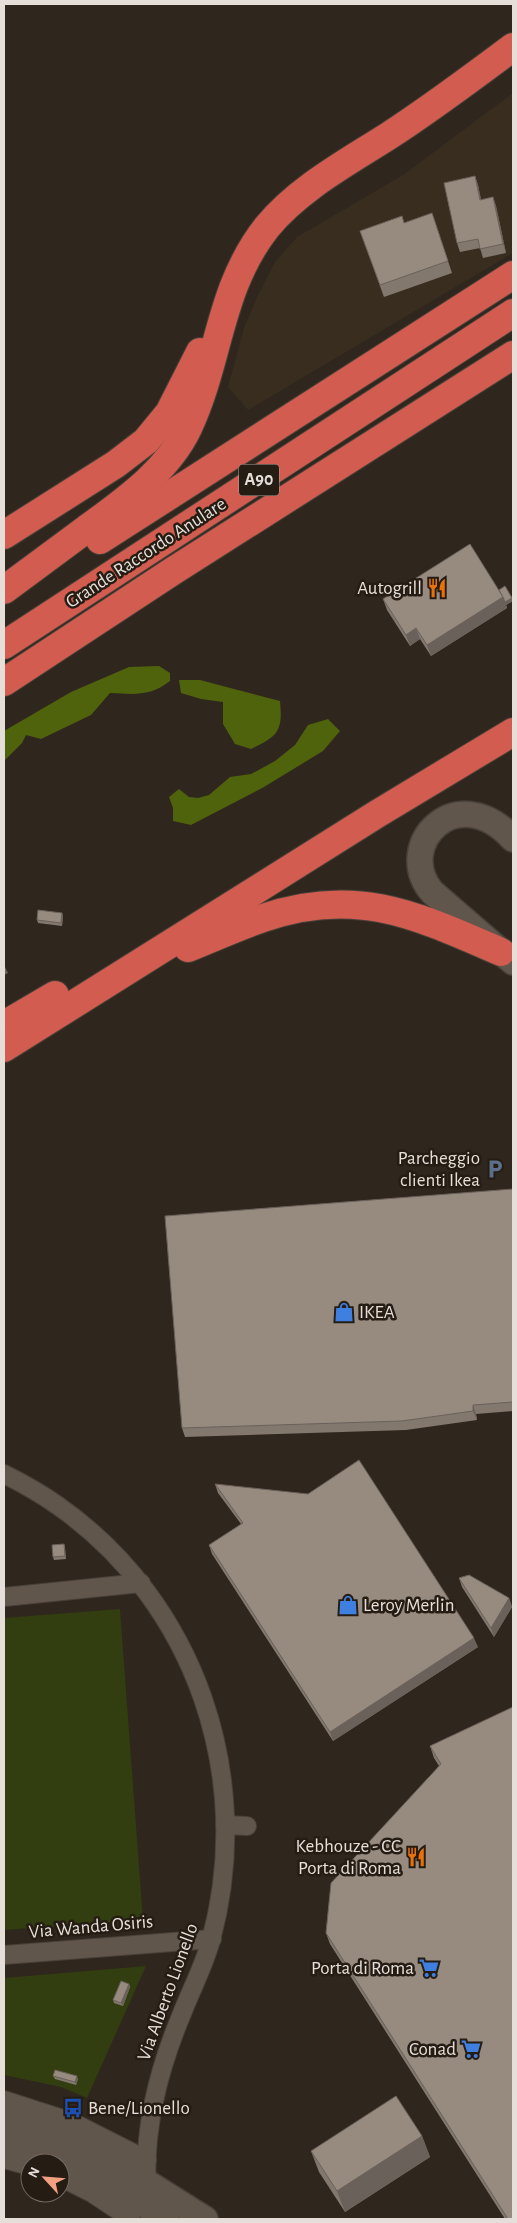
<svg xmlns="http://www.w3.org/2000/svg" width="517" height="2223" font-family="'Alegreya Sans',sans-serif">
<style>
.industrial{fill:#392d1f}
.green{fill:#323d10}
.forest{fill:#4f620c}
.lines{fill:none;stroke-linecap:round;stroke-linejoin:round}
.street-casing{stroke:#494139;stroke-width:20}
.secondary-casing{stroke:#494139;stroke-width:28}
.highway-casing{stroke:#494139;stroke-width:30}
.street{stroke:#61564c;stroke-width:18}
.secondary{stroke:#61564c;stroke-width:25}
.highway{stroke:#d15c4f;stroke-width:28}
.wall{fill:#82786e}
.shaded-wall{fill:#6a615a}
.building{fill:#978b80;stroke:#6a615a}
.labels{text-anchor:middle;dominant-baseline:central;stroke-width:5;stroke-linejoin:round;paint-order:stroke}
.shield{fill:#251c13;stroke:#aca49e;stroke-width:1}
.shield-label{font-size:18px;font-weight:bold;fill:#e6dfd9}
.street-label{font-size:19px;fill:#e6dfd9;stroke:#251c13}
.poi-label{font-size:19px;fill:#e6dfd9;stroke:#251c13;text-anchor:end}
</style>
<rect width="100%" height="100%" fill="#2f261d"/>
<path class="industrial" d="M513 93V253L248 410 228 387 244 328 258 295 275 262 297 237 403 175Z"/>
<g class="green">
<path d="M120 1609 143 1920 4 1930V1618Z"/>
<path d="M146 1966 87 2098 61 2087 4 2075V1978Z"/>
</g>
<g class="forest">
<path d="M159 666 170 673V681C150 697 133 694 110 693L91 715 41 739 26 735 22 743 4 761V731L71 692 129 667Z"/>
<path d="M179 680H200L280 701C283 731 278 736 251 749L235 744 223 724V702L201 699 181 693Z"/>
<path d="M328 719 340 731 323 751 264 787 191 825 173 821V808L169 797 179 789 189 797 198 798 209 795 230 777 251 774 275 761 295 745 308 725Z"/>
</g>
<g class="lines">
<defs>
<g id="street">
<path d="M4 1474C22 1483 40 1493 57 1505 196 1602 255 1777 211 1940 204 1966 191 1990 181 2016 158 2071 143 2131 147 2191"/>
<path d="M4 1597 141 1583"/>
<path d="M225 1825 247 1826"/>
<path d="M4 1955 212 1939"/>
<path d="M4 2100 72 2122 147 2160"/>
<path d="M4 2159 30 2166"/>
<path d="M60 2177 92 2193 131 2219"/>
</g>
<g id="secondary">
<path d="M513 839C456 777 393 846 432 892L513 962"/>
<path d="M4 2119 68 2137 127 2170 205 2219"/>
<path d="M4 2141C63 2157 116 2184 166 2219"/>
</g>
<g id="highway">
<path d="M4 535 116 464 146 441 169 413 200 352"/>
<path d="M100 540 513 275"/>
<path d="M4 590C31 570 58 550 85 530 123 502 167 472 188 428 220 360 218 289 267 227 299 188 348 162 390 135 433 107 473 77 513 47"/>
<path d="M4 645 513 313"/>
<path d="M4 682 173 571 513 355"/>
<path d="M188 948C213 938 237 927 263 918 356 886 416 915 501 952"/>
<path d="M4 1025 55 995"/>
<path d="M4 1048 377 814 513 732"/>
</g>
</defs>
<use href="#street" class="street-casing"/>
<use href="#secondary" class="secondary-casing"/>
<use href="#highway" class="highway-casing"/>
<use href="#street" class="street"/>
<use href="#secondary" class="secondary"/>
<use href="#highway" class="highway"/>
</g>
<g class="wall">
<path d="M475 176 478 185 481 200 493 197 496 206 506 253 483 258 480 248 460 252 457 243Z"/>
<path d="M432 213 452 273 384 297 360 231 404 223Z"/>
<path d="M499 590 512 598 513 601 506 605 507 608 431 656 420 639 410 646 387 610 383 599Z"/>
<path d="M62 913 63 916 62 926 38 923 37 920Z"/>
<path d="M513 1189V1411L476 1414 477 1420 406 1430 185 1437 182 1428Z"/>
<path d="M215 1484 478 1647 333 1741 212 1554 209 1545 241 1524 218 1493Z"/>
<path d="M64 1544 65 1547 66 1559 54 1560 53 1557Z"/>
<path d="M459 1578 509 1598 512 1607 494 1637 462 1587Z"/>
<path d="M513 1707V2219H505L330 1944 326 1933 439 1766 434 1758 430 1746Z"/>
<path d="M129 1984 130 1987 123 2006 114 2003 113 2000Z"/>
<path d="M53 2076 78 2079 76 2085 55 2079Z"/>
<path d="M422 2136 430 2157 345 2212 319 2172 311 2151Z"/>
</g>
<g class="shaded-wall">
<path d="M475 176 478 185 483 209 480 200Z"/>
<path d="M493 197 496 206 506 253 503 244Z"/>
<path d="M503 597 512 598 513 601 506 605 507 608 431 656 427 645Z"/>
<path d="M416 628 420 639 410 646 406 635Z"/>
<path d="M62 913 63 916 62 926 61 923Z"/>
<path d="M5 967 8 973 4 975V968Z"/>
<path d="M473 1405 476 1414 477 1420 473 1411Z"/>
<path d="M509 1598 512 1607 494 1637 491 1628Z"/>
<path d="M474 1638 478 1647 333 1741 330 1732Z"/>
<path d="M129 1984 130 1987 123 2006 121 2003Z"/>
<path d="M77 2076 78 2079 76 2085 75 2082Z"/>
<path d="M422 2136 430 2157 345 2212 337 2191Z"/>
</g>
<g class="building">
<path d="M475 176 480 200 493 197 503 244 480 249 478 239 457 243 444 183Z"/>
<path d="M432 213 448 261 380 285 360 231 402 216 404 223Z"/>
<path d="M470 544 503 597 427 645 416 628 406 635 383 599Z"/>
<path d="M505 586 512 598 505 602 503 597 499 590Z"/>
<path d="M38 910 62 913 61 923 37 920Z"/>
<path d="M513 1189V1402L473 1405V1411L402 1421 182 1428 165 1216Z"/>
<path d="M359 1460 474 1638 330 1732 209 1545 243 1523 215 1484 308 1494Z"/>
<path d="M64 1544 65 1556 53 1557 52 1545Z"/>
<path d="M469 1575 509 1598 491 1628 459 1578Z"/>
<path d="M513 1707V2219H508L326 1933 331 1883 441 1764 430 1746Z"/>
<path d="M121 1981 129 1984 121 2003 113 2000Z"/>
<path d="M55 2070 77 2076 75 2082 53 2076Z"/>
<path d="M396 2096 422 2136 337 2191 311 2151Z"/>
</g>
<defs>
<symbol id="restaurant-bare" viewBox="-9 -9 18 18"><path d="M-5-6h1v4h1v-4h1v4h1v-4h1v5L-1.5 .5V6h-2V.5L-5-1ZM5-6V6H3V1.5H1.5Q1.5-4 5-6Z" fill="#e8710a" stroke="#251c13" stroke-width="2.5" paint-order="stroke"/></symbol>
<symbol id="parking-bare" viewBox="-9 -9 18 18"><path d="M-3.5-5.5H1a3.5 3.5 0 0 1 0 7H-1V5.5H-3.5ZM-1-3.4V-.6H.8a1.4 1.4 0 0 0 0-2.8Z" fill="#5c6f8a" stroke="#251c13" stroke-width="2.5" paint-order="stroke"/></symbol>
<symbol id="shop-bare" viewBox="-9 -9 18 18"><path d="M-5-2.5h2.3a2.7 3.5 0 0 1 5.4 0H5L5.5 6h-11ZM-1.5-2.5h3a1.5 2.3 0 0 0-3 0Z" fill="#3f7fe0" stroke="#251c13" stroke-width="2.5" paint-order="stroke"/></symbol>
<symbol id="supermarket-bare" viewBox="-9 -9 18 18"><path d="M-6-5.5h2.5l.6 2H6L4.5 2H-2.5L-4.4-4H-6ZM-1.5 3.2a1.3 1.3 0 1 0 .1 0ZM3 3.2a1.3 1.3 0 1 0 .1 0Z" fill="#3f7fe0" stroke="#251c13" stroke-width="2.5" paint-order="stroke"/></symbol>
<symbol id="bus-bare" viewBox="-9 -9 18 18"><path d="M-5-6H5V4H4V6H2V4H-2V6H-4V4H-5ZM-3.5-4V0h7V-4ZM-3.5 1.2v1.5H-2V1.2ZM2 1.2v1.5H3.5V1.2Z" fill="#1a4fb4" stroke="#251c13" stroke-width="2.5" paint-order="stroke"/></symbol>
</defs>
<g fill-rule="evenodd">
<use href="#restaurant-bare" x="423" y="574" width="28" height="28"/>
<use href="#parking-bare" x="481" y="1155" width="28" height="28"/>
<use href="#shop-bare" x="330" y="1298" width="28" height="28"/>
<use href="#shop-bare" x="334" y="1591" width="28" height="28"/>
<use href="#restaurant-bare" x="402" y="1843" width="28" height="28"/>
<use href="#supermarket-bare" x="415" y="1954" width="28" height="28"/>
<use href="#supermarket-bare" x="457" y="2035" width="28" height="28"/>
<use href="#bus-bare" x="59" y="2094" width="28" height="28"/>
</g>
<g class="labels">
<rect class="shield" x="239" y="464.5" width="40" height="31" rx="4"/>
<g class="shield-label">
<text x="259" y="480">A90</text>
</g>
<g class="street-label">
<text transform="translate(146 553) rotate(-33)">Grande Raccordo Anulare</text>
<text transform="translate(91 1927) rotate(-5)">Via Wanda Osiris</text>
<text transform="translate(168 1992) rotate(-70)">Via Alberto Lionello</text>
</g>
<g class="poi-label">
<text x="422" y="588">Autogrill</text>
<text x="480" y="1158">Parcheggio<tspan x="480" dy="22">clienti Ikea</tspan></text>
<text x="359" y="1312" text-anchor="start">IKEA</text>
<text x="363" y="1605" text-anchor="start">Leroy Merlin</text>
<text x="401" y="1846">Kebhouze - CC<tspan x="401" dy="22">Porta di Roma</tspan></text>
<text x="414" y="1968">Porta di Roma</text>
<text x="456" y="2049">Conad</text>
<text x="88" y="2108" text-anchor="start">Bene/Lionello</text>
</g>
</g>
<rect width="517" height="2223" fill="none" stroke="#e6dfd9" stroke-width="10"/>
<g transform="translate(45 2178) rotate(296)"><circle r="24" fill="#251c13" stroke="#726a62"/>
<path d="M0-4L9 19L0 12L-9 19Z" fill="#f2a080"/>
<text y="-8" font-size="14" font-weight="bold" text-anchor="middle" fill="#e6dfd9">N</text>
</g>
</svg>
